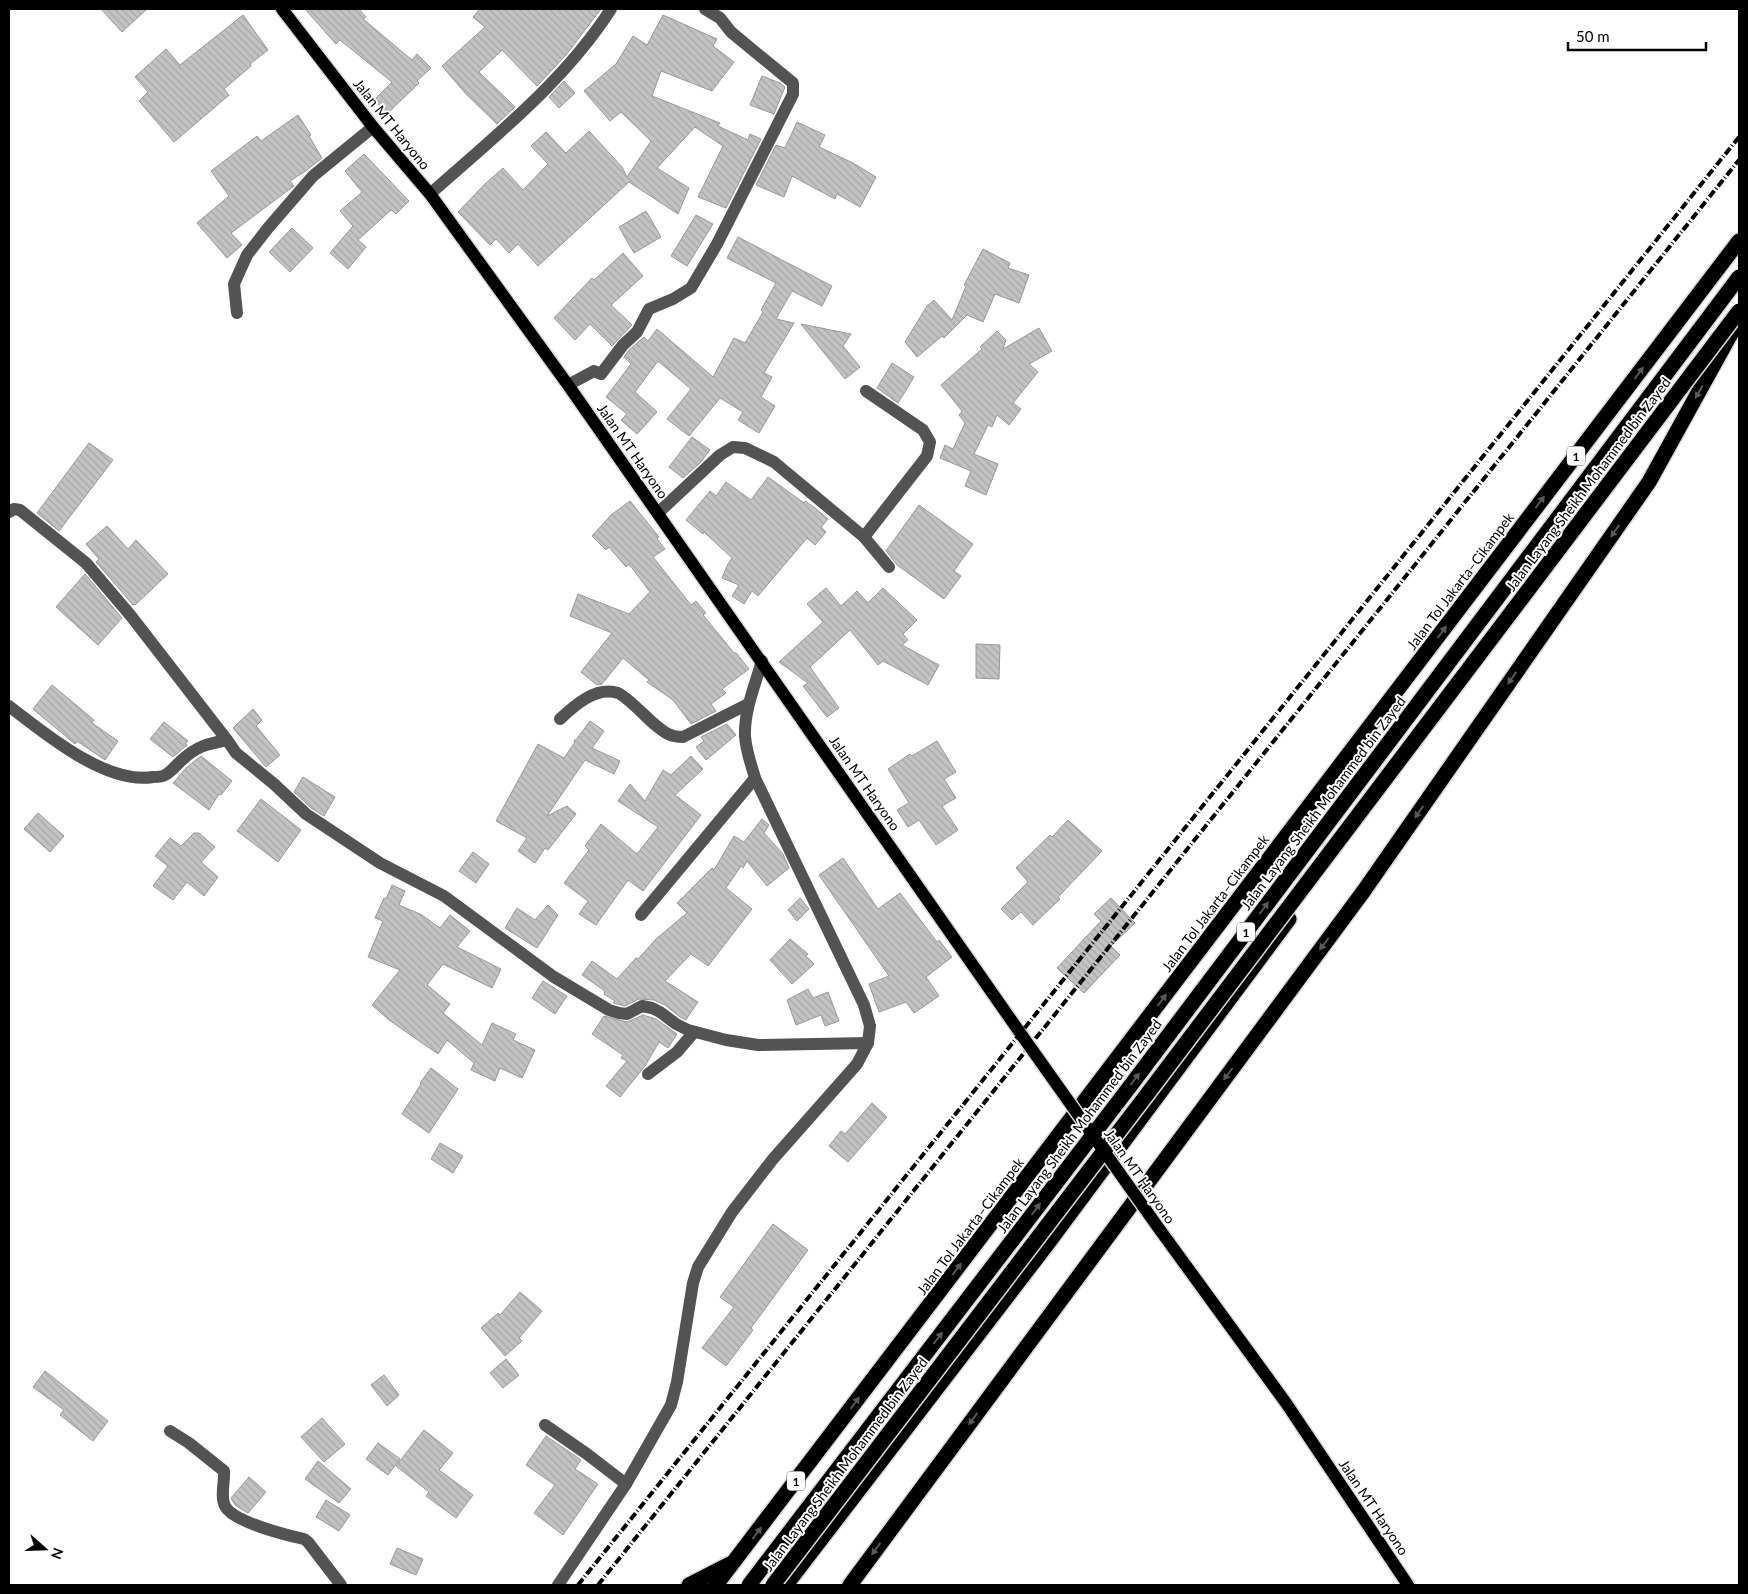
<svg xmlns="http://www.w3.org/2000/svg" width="1748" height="1594" font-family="Lato,sans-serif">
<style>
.building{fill:url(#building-back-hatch);stroke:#979797}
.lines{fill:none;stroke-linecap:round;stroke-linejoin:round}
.major-casing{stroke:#dbdbdb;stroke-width:15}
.highway-casing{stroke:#dbdbdb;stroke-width:18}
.minor{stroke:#535353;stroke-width:12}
.major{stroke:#000;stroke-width:12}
.highway{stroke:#000;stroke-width:15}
.rail{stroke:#000;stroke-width:4;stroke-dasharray:8 2.5 1 2.5;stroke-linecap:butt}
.major-bridge-casing{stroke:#dbdbdb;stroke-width:15;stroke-linecap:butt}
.highway-bridge-casing{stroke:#dbdbdb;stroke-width:18;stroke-linecap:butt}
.major-bridge{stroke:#000;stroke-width:12}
.highway-bridge{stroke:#000;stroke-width:15}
.oneway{fill:#595959}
.labels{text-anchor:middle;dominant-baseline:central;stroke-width:4;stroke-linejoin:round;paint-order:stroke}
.shield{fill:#fff;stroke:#4c4c4c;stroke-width:1}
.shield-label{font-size:12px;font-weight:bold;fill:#000}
.street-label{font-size:14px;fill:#000;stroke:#fff}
</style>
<defs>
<pattern id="building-back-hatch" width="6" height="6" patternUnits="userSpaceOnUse" patternTransform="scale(1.25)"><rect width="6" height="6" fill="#c3c3c3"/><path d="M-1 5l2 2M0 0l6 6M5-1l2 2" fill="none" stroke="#a6a6a6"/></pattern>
</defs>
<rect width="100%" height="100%" fill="#fff"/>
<g class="building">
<path d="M101 9H147L122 32Z"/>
<path d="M305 9H359L366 17 363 19 412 60 417 54 431 68 417 81 419 83 387 114 374 100 392 82 340 40 336 44Z"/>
<path d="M480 9H601L566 55 537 86 502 50 479 72 515 107 497 124 466 94 442 66 485 27 473 17Z"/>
<path d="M243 15 268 50 250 64 251 66 224 89 229 95 174 142 139 101 148 92 135 77 166 49 180 65Z"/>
<path d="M663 15 717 39 713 46 734 62 712 91 661 71 652 96 720 123 718 126 748 140 750 134 761 139 726 208 698 197 723 146 695 127 657 168 689 188 678 214 629 182 538 266 518 244 509 253 496 239 490 245 458 212 484 185 503 168 523 190 548 164 531 146 546 132 566 153 589 131 622 167 627 177 651 141 621 112 610 121 584 91 616 64 633 36 647 45Z"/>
<path d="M762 76 780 83 785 87 774 114 750 105Z"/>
<path d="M564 81 575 93 559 108 549 97Z"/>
<path d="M298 115 311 135 309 136 322 158 307 170 290 181 294 186 231 233 242 245 227 258 197 223 229 196 211 171 257 136 261 141Z"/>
<path d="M797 122 825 135 819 147 853 163 876 177 860 207 837 194 835 199 792 176 784 197 756 185 776 145 785 148Z"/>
<path d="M364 154 409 201 396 214 391 210 358 240 366 247 348 269 330 253 353 226 340 211 362 192 345 171Z"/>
<path d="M646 211 661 237 634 253 619 227Z"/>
<path d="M696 215 713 224 687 266 671 256Z"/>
<path d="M292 228 313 248 290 272 269 252Z"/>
<path d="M738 237 832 286 822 306 792 291 776 319 794 323 764 373 772 377 761 397 775 406 759 433 738 420 743 412 720 398 689 436 667 419 691 389 658 361 635 392 657 412 637 434 621 420 627 414 606 397 631 364 624 357 629 350 644 337 648 341 657 329 713 377 734 338 745 343 763 312 761 310 776 283 727 258Z"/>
<path d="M983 249 1010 263 1008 268 1029 275 1019 303 995 294 983 322 967 315 944 338 942 336 917 357 905 342 927 306 934 300 952 320 966 286 964 285Z"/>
<path d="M623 253 643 276 611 305 632 325 630 327 612 346 590 324 575 340 554 318 592 278 594 280Z"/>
<path d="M801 324 851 334 843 346 860 367 845 379Z"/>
<path d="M1039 328 1052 351 1029 364 1038 372 1013 403 1021 409 1009 425 997 415 992 427 988 425 974 454 998 464 986 495 965 486 971 471 940 458 945 445 953 449 965 423 959 415 962 411 941 385 982 349 980 347 997 331 1006 340 1003 349Z"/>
<path d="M892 363 914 377 898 403 877 388Z"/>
<path d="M692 437 710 450 700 463 683 478 669 467Z"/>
<path d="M89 443 113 460 59 531 37 513Z"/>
<path d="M768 477 804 503 805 501 815 508 828 519 821 527 826 532 815 545 807 538 758 596 752 591 744 604 732 596 739 585 722 578 728 564 732 558 704 532 703 534 686 520 710 491 716 496 726 482 751 500Z"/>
<path d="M630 501 659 537 657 539 665 549 653 557 691 605 696 601 706 613 703 615 734 653H736L749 669 722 689 726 693 711 704 716 711 691 724 673 700 647 682 649 680 623 658 602 684 597 685 581 672 612 633 570 616 578 594 629 614 650 592 629 564 626 567 609 547 606 550 592 536 611 515Z"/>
<path d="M919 505 973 544 954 571 961 576 944 599 897 565 886 551Z"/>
<path d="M107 526 128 549 136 540 168 574 135 605 134 604 133 605 96 562 99 559 86 544Z"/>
<path d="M85 574 122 618 98 645 56 607Z"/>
<path d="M826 588 841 606 857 591 868 603 883 588 917 620 903 634 908 640 902 645 939 665 928 685 883 661 878 665 850 630 810 667 839 708 827 717 803 686 808 683 779 662 823 622 807 604Z"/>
<path d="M976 644 1000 645 999 679 976 678Z"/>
<path d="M52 685 94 720 92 723 118 741 105 760 77 741 75 744 33 709Z"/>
<path d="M253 709 262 720 256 726 280 755 266 767 233 728Z"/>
<path d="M590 721 604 731 592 748 620 761 614 774 585 760 547 816 567 806 576 814 548 850 545 848 535 863 518 851 527 838 496 821 538 744 564 758 575 742 574 740H576Z"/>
<path d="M164 722 188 741 185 744 187 745 173 757 150 739Z"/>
<path d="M727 724 736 735 706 760 696 747 704 741 701 737Z"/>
<path d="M937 741 956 772 944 779 956 798 942 806 958 830 936 845 919 820 908 827 897 810 909 803 888 769 910 754 912 756Z"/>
<path d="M201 756 232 781 221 795 219 794 209 810 173 783 186 768Z"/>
<path d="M691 756 703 769 675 795 701 815 643 891 628 880 596 925 579 914 588 901 564 883 589 850 585 846 601 824 637 854 658 827 618 801 630 784 645 801 663 770 671 775Z"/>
<path d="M303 777 335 797 324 816 311 808 294 792Z"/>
<path d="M261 799 301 830 278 862 237 831Z"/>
<path d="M38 813 64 836 50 852 24 829Z"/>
<path d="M762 819 769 825 764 833 783 854 789 868 767 886 747 861 743 868 741 866 726 888 752 909 708 966 691 954 665 981 698 1002 687 1018 686 1020 680 1017 665 1005 654 1000 639 999 625 1006 613 1003 615 1001 604 994 605 991 582 975 592 961 617 979 636 958 638 959 656 939 687 913 677 903 712 868 714 870 734 836 744 842Z"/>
<path d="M1068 820 1102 851 1058 897 1060 899 1033 925 1021 912 1012 920 1001 909 1028 882 1016 868 1050 835 1052 837Z"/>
<path d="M194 833H199L215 847 201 862 218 877 204 896 187 882 173 900 153 886 168 866 155 856 170 838 181 846Z"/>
<path d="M473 852 489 864 476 883 459 871Z"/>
<path d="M843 858 878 909 900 893 937 942 939 940 952 957 926 977 939 996 914 1013 906 1002 879 1012 869 984 889 976 819 875Z"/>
<path d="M392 885 405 891 399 905 422 915 440 928 450 915 470 931 457 947 501 969 492 988 443 964 427 985 450 1004 443 1013 482 1045 492 1023 516 1034 513 1040 535 1050 522 1078 500 1068 495 1081 471 1070 474 1063 447 1040 438 1054 389 1020 372 1005 400 970 368 957 383 921 375 918 384 898 386 899Z"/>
<path d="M800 898 809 909 797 921 788 910Z"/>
<path d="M1111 898 1135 923 1111 946 1120 955 1084 993 1057 968 1101 921 1094 914Z"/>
<path d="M548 905 558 915 537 948 505 928 517 908 535 920Z"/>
<path d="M790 939 808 954 806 956 814 964 792 984 770 960Z"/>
<path d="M543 981 567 996 555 1014 532 998Z"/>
<path d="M808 989 813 998 828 992 839 1021 825 1026 821 1015 796 1025 787 1000Z"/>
<path d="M643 1015 656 1019 677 1034 668 1048 659 1042 645 1066 620 1097 606 1086 627 1061 621 1058 623 1055 592 1034 604 1016 627 1022Z"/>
<path d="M431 1068 458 1089 429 1133 402 1114 421 1084 420 1083Z"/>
<path d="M872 1103 887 1117 848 1162 829 1146 841 1131 845 1134Z"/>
<path d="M440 1143 463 1156 453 1173 431 1159Z"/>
<path d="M773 1224 808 1250 751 1328 753 1330 726 1366 702 1348 734 1307 720 1297Z"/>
<path d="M520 1292 542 1311 519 1338 522 1341 505 1356 481 1328 498 1313 500 1315Z"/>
<path d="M506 1359 519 1375 503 1388 490 1373Z"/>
<path d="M45 1371 108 1421 93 1441 60 1415 64 1410 33 1387Z"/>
<path d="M384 1375 399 1395 387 1406 371 1385Z"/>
<path d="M322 1418 345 1444 324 1462 301 1437Z"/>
<path d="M424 1430 453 1453 439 1470 473 1495 456 1518 426 1496 429 1492 396 1466Z"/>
<path d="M546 1436 581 1460 575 1469 598 1484 563 1535 534 1513 555 1485 526 1465Z"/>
<path d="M378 1443 400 1459 388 1475 366 1459Z"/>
<path d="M318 1461 351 1489 339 1503 305 1479Z"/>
<path d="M249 1477 266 1492 248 1513 235 1505 231 1498Z"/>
<path d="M326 1500 350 1515 339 1531 316 1517Z"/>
<path d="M397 1548 423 1559 416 1575 390 1564Z"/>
</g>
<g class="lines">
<defs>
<g id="major">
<path d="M282 9 373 127 430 194 568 385 1023 1037"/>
<path d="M1160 1230 1286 1403 1408 1585"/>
</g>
<g id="highway">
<path d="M689 1585 730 1564"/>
<path d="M716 1585 1739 241"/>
<path d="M786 1585 1049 1242 1289 919"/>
<path d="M850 1585 1363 892 1649 482 1739 319"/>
</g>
</defs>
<use href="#major" class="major-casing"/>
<use href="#highway" class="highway-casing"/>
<g class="minor">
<path d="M430 194C494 137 564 82 611 9"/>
<path d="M237 313 234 284 247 255 268 228 313 176 373 127"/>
<path d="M568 385 594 371 601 374 623 345 637 332 649 309 673 299 691 288 717 244 793 94V83L731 32 720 18 705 9"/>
<path d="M9 512 14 509 20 510 86 563 131 616 227 740"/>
<path d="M658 513 720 455 733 447 745 448 774 462 864 537 889 567"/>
<path d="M864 537 927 456 930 442 923 430 866 391"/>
<path d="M9 706C44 733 106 785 153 777 157 777 162 777 165 775 171 772 177 764 182 760 197 746 207 744 227 740L236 753 274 784 306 814 380 863 444 896 554 977 609 1010 619 1013 627 1014 642 1006 652 1008 660 1012 676 1024 688 1030 726 1040 758 1045 868 1043"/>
<path d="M560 719C575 705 596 686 618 693 626 696 645 716 653 723 664 732 669 737 683 737L748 704"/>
<path d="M641 915 755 778"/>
<path d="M648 1074 677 1052 694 1032"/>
<path d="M545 1425 587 1454 626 1484"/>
<path d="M170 1431 189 1443 224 1471C225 1481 220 1496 225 1506 233 1522 286 1535 304 1539L308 1542 341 1585"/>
<path d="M558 1585 626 1484 671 1405 677 1382 693 1283 698 1267 732 1212 773 1159 857 1064 868 1043 870 1026 864 1005 755 778C751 764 746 751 745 736 744 711 755 685 762 661"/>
</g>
<use href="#major" class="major"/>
<use href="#highway" class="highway"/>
<g class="rail">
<path d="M578 1585 1739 137"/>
<path d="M598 1585 1739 160"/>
</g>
<defs>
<path id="major-bridge" d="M1023 1037 1160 1230"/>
<g id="highway-bridge">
<path d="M749 1585 1131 1085 1739 277"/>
<path d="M773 1585 1145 1097 1739 311"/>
</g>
</defs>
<use href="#major-bridge" class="major-bridge-casing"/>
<use href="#highway-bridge" class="highway-bridge-casing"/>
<use href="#major-bridge" class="major-bridge"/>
<use href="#highway-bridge" class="highway-bridge"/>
</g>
<defs><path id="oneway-solid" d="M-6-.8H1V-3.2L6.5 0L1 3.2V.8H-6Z" transform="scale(1.25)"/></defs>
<g class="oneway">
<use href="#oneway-solid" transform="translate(1639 373) rotate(-53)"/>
<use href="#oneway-solid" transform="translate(1699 392) rotate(119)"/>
<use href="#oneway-solid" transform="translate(1540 502) rotate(-53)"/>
<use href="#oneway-solid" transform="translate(1615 531) rotate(125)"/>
<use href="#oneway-solid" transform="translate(1442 632) rotate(-53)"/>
<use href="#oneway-solid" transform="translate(1512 678) rotate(125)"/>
<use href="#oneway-solid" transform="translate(1419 812) rotate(125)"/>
<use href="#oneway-solid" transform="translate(1264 908) rotate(-53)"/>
<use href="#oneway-solid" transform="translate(1324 944) rotate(127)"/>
<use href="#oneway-solid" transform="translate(1162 1000) rotate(-53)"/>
<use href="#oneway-solid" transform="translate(1228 1074) rotate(127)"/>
<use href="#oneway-solid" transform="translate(1135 1079) rotate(-53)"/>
<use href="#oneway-solid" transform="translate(1036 1209) rotate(-53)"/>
<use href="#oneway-solid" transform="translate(957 1269) rotate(-53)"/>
<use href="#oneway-solid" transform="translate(938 1338) rotate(-53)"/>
<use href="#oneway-solid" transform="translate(855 1403) rotate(-53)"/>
<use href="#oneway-solid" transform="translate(973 1419) rotate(126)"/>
<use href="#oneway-solid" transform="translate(757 1533) rotate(-53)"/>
<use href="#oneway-solid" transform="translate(876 1549) rotate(126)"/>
</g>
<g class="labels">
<g class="shield">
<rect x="1567" y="446.5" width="18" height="19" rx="4"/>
<rect x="1237" y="922.5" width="18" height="19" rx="4"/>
<rect x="787" y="1471.5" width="18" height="19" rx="4"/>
</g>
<g class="shield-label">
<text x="1576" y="456">1</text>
<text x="1246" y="932">1</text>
<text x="796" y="1481">1</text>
</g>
<g class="street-label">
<text transform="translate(392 124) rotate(51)">Jalan MT Haryono</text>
<text transform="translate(633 451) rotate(55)">Jalan MT Haryono</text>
<text transform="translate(1588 484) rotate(-53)">Jalan Layang Sheikh Mohammed bin Zayed</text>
<text transform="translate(1460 581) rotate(-53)">Jalan Tol Jakarta–Cikampek</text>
<text transform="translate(865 783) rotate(55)">Jalan MT Haryono</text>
<text transform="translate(1323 803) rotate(-53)">Jalan Layang Sheikh Mohammed bin Zayed</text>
<text transform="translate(1215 903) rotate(-53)">Jalan Tol Jakarta–Cikampek</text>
<text transform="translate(1079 1126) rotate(-53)">Jalan Layang Sheikh Mohammed bin Zayed</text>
<text transform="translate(1140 1176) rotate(55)">Jalan MT Haryono</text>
<text transform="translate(970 1226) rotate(-53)">Jalan Tol Jakarta–Cikampek</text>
<text transform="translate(845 1464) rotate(-53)">Jalan Layang Sheikh Mohammed bin Zayed</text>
<text transform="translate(1374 1507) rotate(56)">Jalan MT Haryono</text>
</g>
</g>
<rect width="1748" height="1594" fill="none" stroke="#000000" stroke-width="20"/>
<g transform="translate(45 1549) rotate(110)" stroke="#ffffff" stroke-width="4" paint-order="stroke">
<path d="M0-4L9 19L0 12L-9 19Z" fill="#000000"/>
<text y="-8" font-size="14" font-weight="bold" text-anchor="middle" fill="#000000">N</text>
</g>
<path d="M1568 42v8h138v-8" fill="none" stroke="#000000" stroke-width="2.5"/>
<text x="1576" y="42" font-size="15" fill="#000000" stroke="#ffffff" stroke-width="4" paint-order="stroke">50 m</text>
</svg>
